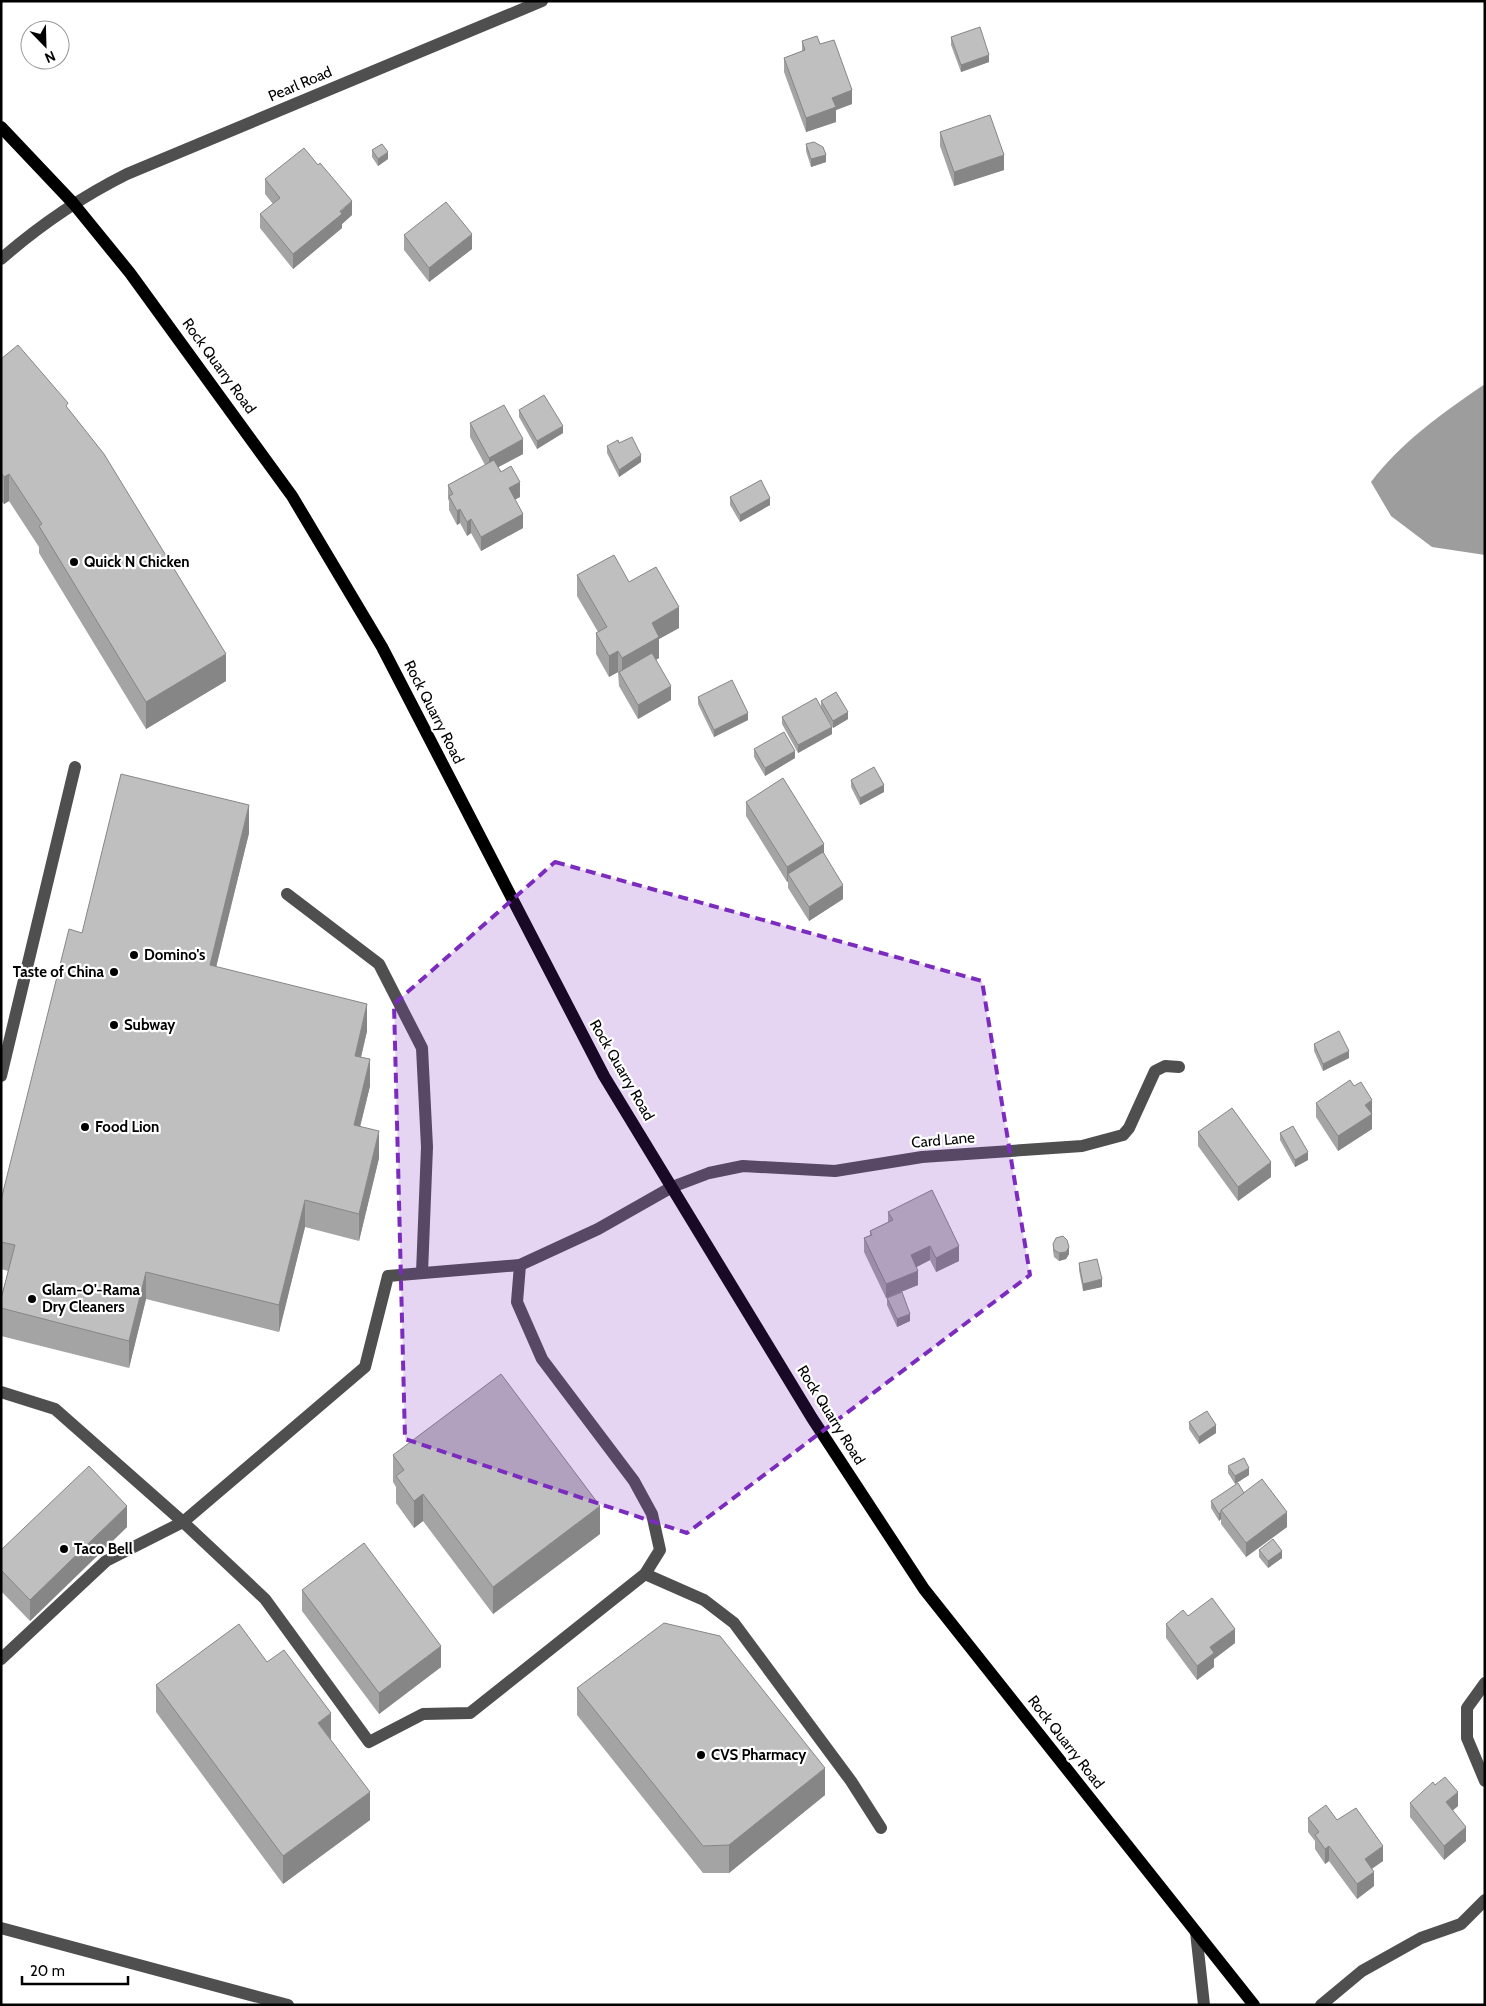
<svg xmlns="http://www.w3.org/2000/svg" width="1486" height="2006" font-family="Cabin,sans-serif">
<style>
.water{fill:#9d9d9d}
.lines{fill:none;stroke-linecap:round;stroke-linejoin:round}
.minor{stroke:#4f4f4f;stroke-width:12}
.major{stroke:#000;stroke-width:12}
.wall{fill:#a4a4a4}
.shaded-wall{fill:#868686}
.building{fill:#bfbfbf;stroke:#868686}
.marked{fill:#7b2cbf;fill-opacity:0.2;stroke:#7b2cbf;stroke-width:4;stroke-dasharray:10 6;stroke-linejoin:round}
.poi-dot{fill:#000;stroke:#fff;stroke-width:2}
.labels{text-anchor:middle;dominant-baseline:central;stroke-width:4.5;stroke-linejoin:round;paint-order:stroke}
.street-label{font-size:15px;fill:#000;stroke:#fff}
.poi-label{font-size:15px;font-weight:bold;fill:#000;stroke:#fff;text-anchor:start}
</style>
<rect width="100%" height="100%" fill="#fff"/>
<path class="water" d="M1485 384V555L1432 547 1391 516 1371 482C1401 442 1444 412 1485 384Z"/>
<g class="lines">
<g class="minor">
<path d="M1 259C40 225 81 197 127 174L542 1"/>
<path d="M287 894 379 964 422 1048 427 1147 422 1273"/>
<path d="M1 1076 75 767"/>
<path d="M1 1392 55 1409 183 1522 365 1367 388 1276 520 1265"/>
<path d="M645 1574 704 1600 734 1623 851 1781 881 1828"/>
<path d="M1 1659 106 1561 183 1522 265 1599 369 1742 423 1714 470 1713 645 1574 660 1550 652 1514 634 1481 542 1359 517 1302 520 1265 598 1229 672 1187 709 1173 743 1166 835 1171 922 1157 1082 1146 1123 1135 1129 1128 1155 1071 1165 1066 1179 1067"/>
<path d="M1485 1683 1467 1708V1738L1485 1781"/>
<path d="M1 1928 288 2005"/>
<path d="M1196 1932 1204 2005"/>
<path d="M1321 2005 1362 1971 1421 1938 1461 1924 1485 1900"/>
</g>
<path class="major" d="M1 127 73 203 130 273 292 496 382 647 604 1076 812 1418 924 1589 1254 2005"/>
</g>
<g class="wall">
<path d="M951 37 989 62 961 72 951 45Z"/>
<path d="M802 41 820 44 852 104 836 110V122L806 132 784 72V58L802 51Z"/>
<path d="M940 132 1004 170 954 186 940 146Z"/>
<path d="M806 144 826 162 811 167 806 151Z"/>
<path d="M372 150 388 159 378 166 372 157Z"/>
<path d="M265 179 352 215 342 224V228L293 269 260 228V214L273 204 265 194Z"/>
<path d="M404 235 472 249 429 282 404 250Z"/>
<path d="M1 359 68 409 226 681 146 729 39 553V547L9 501 4 504 1 501Z"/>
<path d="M519 410 563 433 537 449 519 417Z"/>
<path d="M470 423 523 454 498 467 520 497 515 499 523 528 481 551 471 533 467 536 460 523 457 525 449 510V501L448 499V485L485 465 470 437Z"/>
<path d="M619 443 641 462 619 477 607 453V446Z"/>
<path d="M730 497 770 505 740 522 730 505Z"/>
<path d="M577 575 629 582 679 628 659 639V658L656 660 671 700 638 719 619 686 618 672 609 677 596 654V633L598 632 577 596Z"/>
<path d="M698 697 748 720 714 737 698 704Z"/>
<path d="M821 701 848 719 833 728 824 712 832 734 798 753 782 724V717L821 708Z"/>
<path d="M754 749 795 758 765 776 754 757Z"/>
<path d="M851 780 884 792 860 805 851 787Z"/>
<path d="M746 802 824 855 843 899 809 921 788 888V881L787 882 746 816Z"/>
<path d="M249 833 216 967 367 1031 361 1057 370 1086 360 1126 379 1158 359 1241 305 1227 279 1332 146 1299 129 1368 1 1336V1299L8 1271 1 1269V1200L82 933Z"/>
<path d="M1314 1044 1349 1058 1323 1071 1314 1051Z"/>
<path d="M1316 1103 1372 1114V1129L1338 1151 1316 1117Z"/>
<path d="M1198 1132 1271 1177 1238 1201 1198 1146Z"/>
<path d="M1280 1133 1308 1160 1295 1167 1280 1140Z"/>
<path d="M888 1212 959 1261 936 1272 930 1260 916 1267 918 1285 886 1298 864 1252V1238L870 1235V1231L888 1222Z"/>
<path d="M1053 1244 1069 1254 1066 1259 1059 1261 1054 1257 1053 1251Z"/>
<path d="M1079 1263 1102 1287 1083 1291 1079 1270Z"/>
<path d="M887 1298 910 1321 897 1327 887 1305Z"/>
<path d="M1189 1422 1216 1433 1199 1444 1189 1429Z"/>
<path d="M393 1455 600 1534 493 1614 423 1521 414 1528 396 1503V1487L393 1482Z"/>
<path d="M1228 1466 1249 1475 1235 1484 1228 1473Z"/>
<path d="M1244 1493 1287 1527 1246 1557 1221 1524V1519L1219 1521 1211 1508V1501Z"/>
<path d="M127 1527 30 1621 1 1591V1550Z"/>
<path d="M1259 1550 1282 1558 1268 1568 1259 1557Z"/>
<path d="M302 1590 441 1667 379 1714 302 1611Z"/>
<path d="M1188 1616 1235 1643 1214 1659V1667L1197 1680 1166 1638V1624Z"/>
<path d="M267 1662 331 1740 370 1820 283 1884 156 1712V1685Z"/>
<path d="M577 1688 825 1795 729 1873H703L577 1715Z"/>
<path d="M1435 1785 1458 1806 1453 1810 1466 1841 1444 1860 1410 1817V1803Z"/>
<path d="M1308 1818 1337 1820 1383 1861 1372 1869 1374 1886 1357 1899 1329 1861 1325 1864 1315 1849V1841L1308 1832Z"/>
</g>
<g class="shaded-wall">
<path d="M989 55V62L961 72V65Z"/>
<path d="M852 90V104L836 110V122L806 132V118L832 98Z"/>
<path d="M388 152V159L378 166V159Z"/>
<path d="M826 155V162L811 167V159Z"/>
<path d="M1004 155V170L954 186V172Z"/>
<path d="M352 201V215L342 224V228L293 269V254Z"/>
<path d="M472 234V249L429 282V268Z"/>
<path d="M563 426V433L537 449V441Z"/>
<path d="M523 439V454L489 472V458Z"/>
<path d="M641 455V462L619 477V470Z"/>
<path d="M9 474V501L4 504V477Z"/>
<path d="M520 482V497L509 503V488Z"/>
<path d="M770 498V505L740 522V515Z"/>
<path d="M460 509V523L457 525V511Z"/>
<path d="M523 514V528L481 551V537Z"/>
<path d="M471 519V533L467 536V522Z"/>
<path d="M679 607V628L659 639V658L622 679V658L652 623Z"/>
<path d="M618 651V672L609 677V656Z"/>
<path d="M226 654V681L146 729V702Z"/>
<path d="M671 686V700L638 719V705Z"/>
<path d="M848 712V719L833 728V721Z"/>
<path d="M748 713V720L714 737V730Z"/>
<path d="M832 727V734L798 753V745Z"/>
<path d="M795 751V758L765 776V768Z"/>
<path d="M884 785V792L860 805V798Z"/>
<path d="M249 805V833L210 992V965Z"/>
<path d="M824 844V858L788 874V881L787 882V867Z"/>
<path d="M843 885V899L809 921V907Z"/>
<path d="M367 1004V1031L355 1083V1056Z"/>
<path d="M1349 1051V1058L1323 1071V1064Z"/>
<path d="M370 1059V1086L354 1152V1125Z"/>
<path d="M1372 1100V1114L1365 1119V1105Z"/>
<path d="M1372 1114V1129L1338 1151V1136Z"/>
<path d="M379 1131V1158L359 1241V1214Z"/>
<path d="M1308 1152V1160L1295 1167V1160Z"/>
<path d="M1271 1162V1177L1238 1201V1187Z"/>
<path d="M305 1200V1227L279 1332V1305Z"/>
<path d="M930 1246V1260L911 1270V1255Z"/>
<path d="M959 1246V1261L936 1272V1258Z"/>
<path d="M1069 1247V1254L1066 1259 1059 1261V1253Z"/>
<path d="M918 1271V1285L886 1298V1284Z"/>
<path d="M146 1272V1299L129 1368V1341Z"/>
<path d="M1102 1279V1287L1083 1291V1284Z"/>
<path d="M910 1314V1321L897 1327V1319Z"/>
<path d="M1216 1425V1433L1199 1444V1437Z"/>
<path d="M1249 1468V1475L1235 1484V1476Z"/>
<path d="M423 1494V1521L414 1528V1501Z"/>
<path d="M127 1506V1527L30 1621V1600Z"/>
<path d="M600 1506V1534L493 1614V1587Z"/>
<path d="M1221 1512V1519L1219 1521V1514Z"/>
<path d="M1287 1512V1527L1246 1557V1543Z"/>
<path d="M1282 1551V1558L1268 1568V1561Z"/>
<path d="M1235 1629V1643L1214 1659V1667L1197 1680V1666L1210 1647Z"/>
<path d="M441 1646V1667L379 1714V1693Z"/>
<path d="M331 1713V1740L318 1723Z"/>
<path d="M825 1768V1795L729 1873V1845Z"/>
<path d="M370 1792V1820L283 1884V1856Z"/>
<path d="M1458 1792V1806L1446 1816V1802Z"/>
<path d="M1466 1827V1841L1444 1860V1846Z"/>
<path d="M1329 1846V1861L1325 1864V1849Z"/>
<path d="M1383 1846V1861L1365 1873V1859Z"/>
<path d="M1374 1872V1886L1357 1899V1884Z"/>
</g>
<g class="building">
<path d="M980 27 989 55 961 65 951 37Z"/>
<path d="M817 36 820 44 834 40 852 90 832 98 836 107 806 118 784 58 805 50 802 41Z"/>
<path d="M990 115 1004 155 954 172 940 132Z"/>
<path d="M814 142 823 147 826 155 811 159 806 144Z"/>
<path d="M382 144 388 152 378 159 372 150Z"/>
<path d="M304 148 318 165 320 163 352 201 340 211 342 214 293 254 260 214 280 198 265 179Z"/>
<path d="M446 202 472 234 429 268 404 235Z"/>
<path d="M18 345 68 403 66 406 104 454 226 654 146 702 39 526 42 524 9 474 4 477 1 473V359Z"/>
<path d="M544 395 563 426 537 441 519 410Z"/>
<path d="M504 405 523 439 489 458 470 423Z"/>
<path d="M632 437 641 455 619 470 607 446 618 440 619 443Z"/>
<path d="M494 460 501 472 511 466 520 482 509 488 523 514 481 537 471 519 467 522 460 509 457 511 449 496 453 494 448 485Z"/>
<path d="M761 480 770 498 740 515 730 497Z"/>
<path d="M614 555 629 582 656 567 679 607 652 623 659 637 622 658 618 651 609 656 596 633 607 627 577 575Z"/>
<path d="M652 653 671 686 638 705 619 672Z"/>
<path d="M732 680 748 713 714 730 698 697Z"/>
<path d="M836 692 848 712 833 721 821 701Z"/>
<path d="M816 698 832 727 798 745 782 717Z"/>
<path d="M784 732 795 751 765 768 754 749Z"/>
<path d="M874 767 884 785 860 798 851 780Z"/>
<path d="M121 774 249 805 210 965 367 1004 355 1056 370 1059 354 1125 379 1131 359 1214 305 1200 279 1305 146 1272 129 1341 1 1308V1299L15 1245 1 1242V1200L69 929 82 933Z"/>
<path d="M783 778 824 844 787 867 746 802Z"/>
<path d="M823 852 843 885 809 907 788 874Z"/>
<path d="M1339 1031 1349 1051 1323 1064 1314 1044Z"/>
<path d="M1350 1080 1354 1086 1361 1082 1372 1100 1365 1105 1372 1114 1338 1136 1316 1103Z"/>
<path d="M1232 1108 1271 1162 1238 1187 1198 1132Z"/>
<path d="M1293 1126 1308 1152 1295 1160 1280 1133Z"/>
<path d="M932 1190 959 1246 936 1258 930 1246 911 1255 918 1271 886 1284 864 1238 872 1235 870 1231 893 1220 888 1212Z"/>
<path d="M1063 1236 1067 1240 1069 1247 1066 1252 1059 1253 1054 1250 1053 1244 1056 1238Z"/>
<path d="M1097 1259 1102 1279 1083 1284 1079 1263Z"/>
<path d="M902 1292 910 1314 897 1319 887 1298Z"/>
<path d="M501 1374 600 1506 493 1587 423 1494 414 1501 396 1476 404 1470 393 1455Z"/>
<path d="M1207 1411 1216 1425 1199 1437 1189 1422Z"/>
<path d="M1244 1458 1249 1468 1235 1476 1228 1466Z"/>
<path d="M89 1466 127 1506 30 1600 1 1570V1550Z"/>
<path d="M1262 1479 1287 1512 1246 1543 1221 1510Z"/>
<path d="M1238 1483 1244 1493 1221 1510V1512L1219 1514 1211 1501Z"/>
<path d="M1273 1539 1282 1551 1268 1561 1259 1550Z"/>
<path d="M364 1543 441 1646 379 1693 302 1590Z"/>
<path d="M1212 1598 1235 1629 1210 1647 1214 1653 1197 1666 1166 1624 1183 1610 1188 1616Z"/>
<path d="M664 1623 720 1636 825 1768 729 1845 703 1846 577 1688Z"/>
<path d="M239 1624 267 1662 284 1650 331 1713 318 1723 370 1792 283 1856 156 1685Z"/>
<path d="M1445 1777 1458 1792 1446 1802 1466 1827 1444 1846 1410 1803 1433 1782 1435 1785Z"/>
<path d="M1326 1805 1337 1820 1356 1808 1383 1846 1365 1859 1374 1872 1357 1884 1329 1846 1325 1849 1315 1835 1319 1832 1308 1818Z"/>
</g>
<path class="marked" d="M555 862 982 981 1030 1275 687 1533 405 1439 394 1004Z"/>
<g class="poi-dot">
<circle cx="74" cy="562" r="5"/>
<circle cx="134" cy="955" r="5"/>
<circle cx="114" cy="972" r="5"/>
<circle cx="114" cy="1025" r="5"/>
<circle cx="85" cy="1127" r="5"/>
<circle cx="32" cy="1299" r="5"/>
<circle cx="64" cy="1549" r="5"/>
<circle cx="701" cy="1755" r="5"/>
</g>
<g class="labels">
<g class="street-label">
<text transform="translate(300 84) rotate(-23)">Pearl Road</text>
<text transform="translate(219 366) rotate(54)">Rock Quarry Road</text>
<text transform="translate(434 712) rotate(63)">Rock Quarry Road</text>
<text transform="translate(622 1070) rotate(60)">Rock Quarry Road</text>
<text transform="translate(943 1140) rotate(-5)">Card Lane</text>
<text transform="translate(831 1415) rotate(58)">Rock Quarry Road</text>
<text transform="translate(1066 1742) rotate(52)">Rock Quarry Road</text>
</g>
<g class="poi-label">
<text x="84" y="562">Quick N Chicken</text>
<text x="144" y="955">Domino's</text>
<text x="104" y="972" text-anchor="end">Taste of China</text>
<text x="124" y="1025">Subway</text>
<text x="95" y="1127">Food Lion</text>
<text x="42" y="1290">Glam-O'-Rama<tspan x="42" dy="17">Dry Cleaners</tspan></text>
<text x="74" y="1549">Taco Bell</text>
<text x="711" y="1755">CVS Pharmacy</text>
</g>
</g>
<rect width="1486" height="2006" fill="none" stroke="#000000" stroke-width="5"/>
<g transform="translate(45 45) rotate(157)"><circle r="24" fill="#ffffff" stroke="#999999"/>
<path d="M0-4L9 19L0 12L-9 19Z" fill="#000000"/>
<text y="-8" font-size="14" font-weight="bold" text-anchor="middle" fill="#000000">N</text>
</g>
<path d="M22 1976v8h106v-8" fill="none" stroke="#000000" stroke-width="2.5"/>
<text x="30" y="1976" font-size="15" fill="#000000" stroke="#ffffff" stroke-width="4" paint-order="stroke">20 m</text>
</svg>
